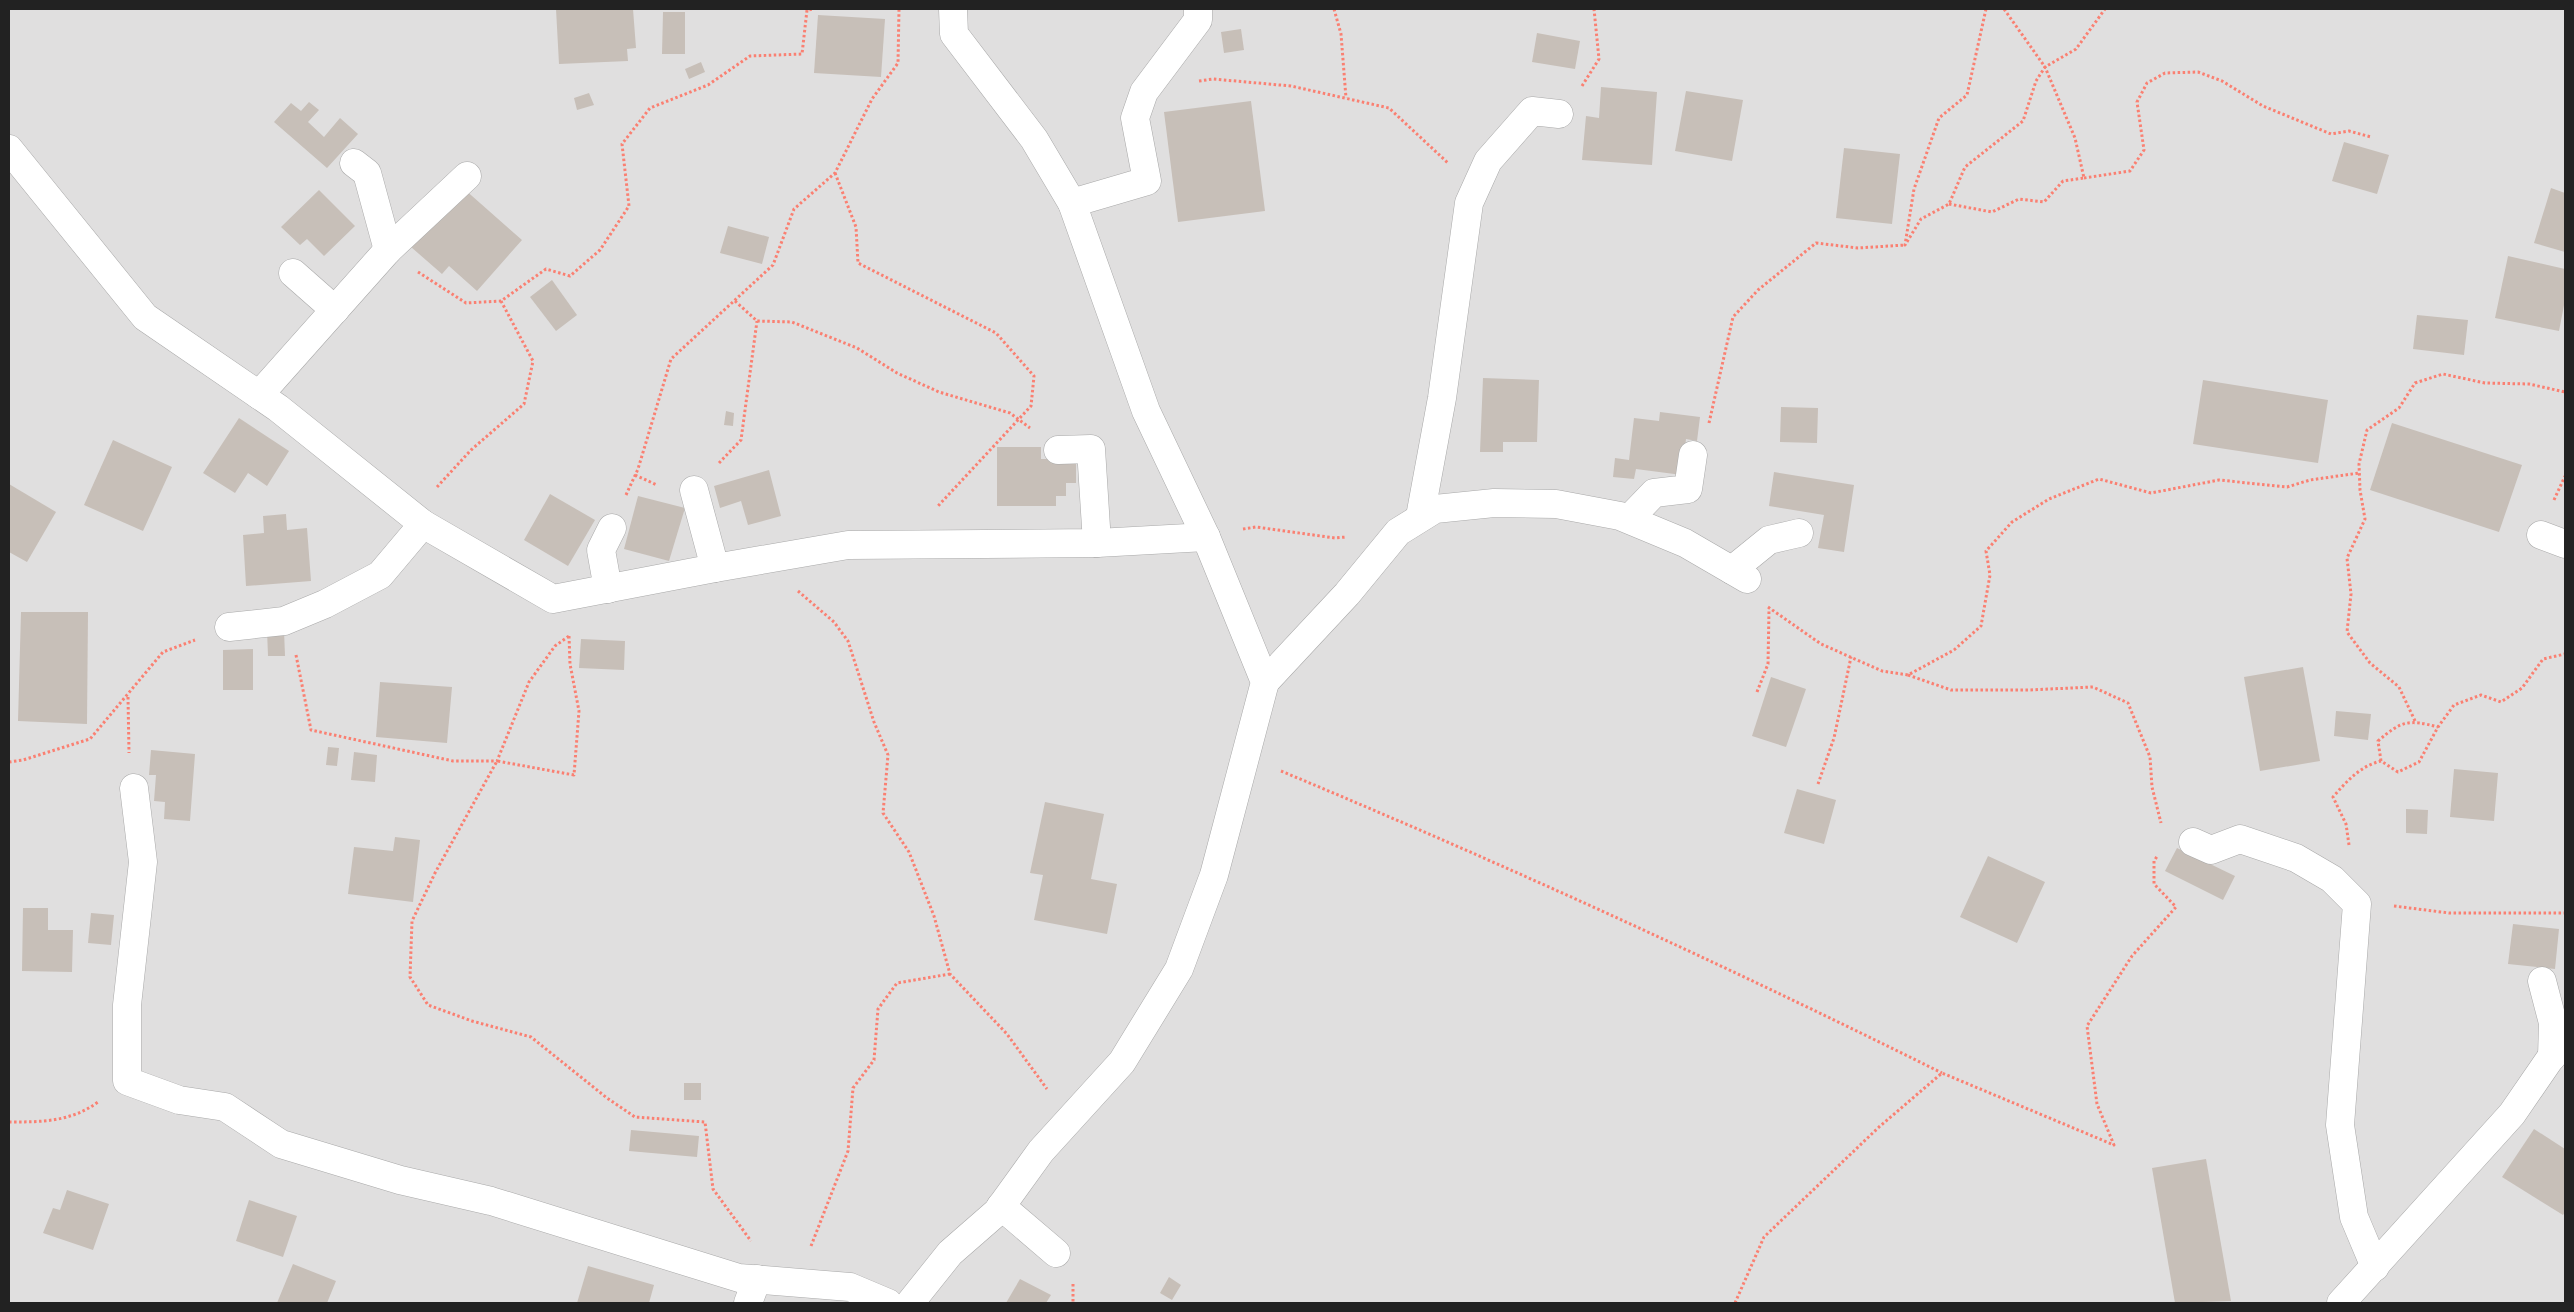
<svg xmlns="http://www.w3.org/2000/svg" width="2574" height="1312" font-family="'Titillium Web',sans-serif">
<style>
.residential{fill:#e0dfdf}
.building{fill:#c7bfb8}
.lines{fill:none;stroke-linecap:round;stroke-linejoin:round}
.minor-casing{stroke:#a9a9a9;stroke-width:29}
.path{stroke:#fa8072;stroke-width:3;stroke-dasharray:2.5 2.5;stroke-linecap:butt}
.minor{stroke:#fff;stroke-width:28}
</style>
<rect width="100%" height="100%" fill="#f2efe9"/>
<rect class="residential" x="9" y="9" width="2556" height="1294"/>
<g class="building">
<path d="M556 9H633L636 48 627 49 628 61 559 64Z"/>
<path d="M663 12H685V54H662Z"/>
<path d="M818 15 885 19 881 77 814 73Z"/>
<path d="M1241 29 1244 50 1224 53 1221 32Z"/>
<path d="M1537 33 1580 41 1575 69 1532 62Z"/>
<path d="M701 62 705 72 689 79 685 69Z"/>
<path d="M1601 87 1657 92 1652 165 1582 160 1586 116 1599 118Z"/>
<path d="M1686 91 1743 100 1732 161 1675 151Z"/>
<path d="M589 93 594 105 577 110 574 98Z"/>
<path d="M1251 101 1265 211 1178 222 1164 112Z"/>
<path d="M309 102 319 110 308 122 324 137 340 118 358 134 327 168 274 122 291 103 301 111Z"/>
<path d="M2344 142 2389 155 2377 194 2332 181Z"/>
<path d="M1844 148 1900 154 1892 224 1836 218Z"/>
<path d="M463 188 522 240 477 291 449 266 442 274 411 247Z"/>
<path d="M2551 188 2565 193V252L2534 243Z"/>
<path d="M319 190 355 226 324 256 307 239 300 245 281 227Z"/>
<path d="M728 226 769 237 762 264 720 253Z"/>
<path d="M2508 256 2565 269V300L2559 331 2495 318Z"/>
<path d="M552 280 577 315 556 331 530 297Z"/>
<path d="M2417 315 2468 320 2464 355 2413 349Z"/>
<path d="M1483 378 1539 380 1537 442H1503V452H1480Z"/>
<path d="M2203 380 2328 400 2318 463 2193 444Z"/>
<path d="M1781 407 1818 408 1817 443 1780 442Z"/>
<path d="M726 411 734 413 733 426 724 425Z"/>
<path d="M1660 412 1700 417 1697 441 1686 439 1682 475 1636 469 1634 479 1613 477 1615 458 1629 460 1634 418 1659 421Z"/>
<path d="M239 418 289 451 267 486 248 473 235 493 203 473Z"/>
<path d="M2392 423 2522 465 2499 532 2370 490Z"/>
<path d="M113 440 172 467 143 531 84 505Z"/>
<path d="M997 447H1041V459H1076V483H1066V496H1056V506H997Z"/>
<path d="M769 470 781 516 748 525 741 501 720 508 714 486Z"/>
<path d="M1774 472 1854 485 1844 552 1818 548 1824 515 1769 506Z"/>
<path d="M9 484 56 512 27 562 9 552Z"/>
<path d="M550 494 595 520 568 566 524 540Z"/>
<path d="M638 496 685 508 669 561 624 549Z"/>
<path d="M286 514 287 530 307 528 311 581 246 586 243 535 264 533 263 516Z"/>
<path d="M21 612H88L87 724 18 721Z"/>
<path d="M267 630H284L285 656H268Z"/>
<path d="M581 639 625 641 624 670 579 668Z"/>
<path d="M253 649V690H223V650Z"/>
<path d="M2303 667 2320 761 2260 771 2244 677Z"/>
<path d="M1771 677 1806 689 1786 747 1752 736Z"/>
<path d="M380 682 452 687 447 743 376 737Z"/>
<path d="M2336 711 2371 714 2368 740 2334 736Z"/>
<path d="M328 747 339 748 337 766 326 765Z"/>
<path d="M151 750 195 754 190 821 164 819 165 802 154 801 156 775H149Z"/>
<path d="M354 752 377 755 375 782 351 780Z"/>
<path d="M2454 769 2498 773 2494 821 2450 817Z"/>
<path d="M1797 789 1836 800 1824 844 1784 833Z"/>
<path d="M1045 802 1104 814 1091 879 1117 884 1107 934 1034 920 1043 875 1030 873Z"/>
<path d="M2406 809 2428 810 2427 834 2406 833Z"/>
<path d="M395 837 420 840 413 902 348 894 354 847 393 851Z"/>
<path d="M2177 848 2235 876 2223 900 2165 871Z"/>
<path d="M1988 856 2045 882 2017 943 1960 917Z"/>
<path d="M23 908H48V930H73L72 972 22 971Z"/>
<path d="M91 913 114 915 111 945 88 943Z"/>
<path d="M2513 924 2559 929 2555 969 2508 964Z"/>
<rect x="684" y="1083" width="17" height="17"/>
<path d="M2534 1129 2565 1149V1212L2563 1215 2502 1177Z"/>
<path d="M631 1130 699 1136 697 1157 629 1151Z"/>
<path d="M2206 1159 2231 1301 2175 1303 2152 1168Z"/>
<path d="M67 1190 109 1204 93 1250 43 1233 53 1208 60 1210Z"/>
<path d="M249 1200 297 1216 283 1257 236 1241Z"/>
<path d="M293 1264 336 1281 327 1303H277Z"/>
<path d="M588 1266 654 1285 649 1303H577Z"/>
<path d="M1169 1277 1181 1285 1172 1300 1160 1293Z"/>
<path d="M1020 1279 1051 1295 1046 1303H1006Z"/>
</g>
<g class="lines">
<defs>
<g id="minor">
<path d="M9 149 145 317 278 408 423 524 553 599 715 568 848 545 1097 543 1206 537"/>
<path d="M354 163 367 173 388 250"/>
<path d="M1072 203 1147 181 1135 118 1144 92 1198 20V9"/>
<path d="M293 273 335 310"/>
<path d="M259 395 388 250 467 176"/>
<path d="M1058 450 1091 449 1097 543"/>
<path d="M694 490 715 568"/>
<path d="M1420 517 1442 398 1469 203 1488 161 1532 111 1559 114"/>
<path d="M1629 519 1654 493 1688 489 1693 455"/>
<path d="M2541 535 2565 544"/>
<path d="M1732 570 1769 540 1799 533"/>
<path d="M608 589 601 550 612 528"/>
<path d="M229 627 284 621 325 604 380 575 423 524"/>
<path d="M1265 682 1347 594 1398 532 1435 509 1494 503 1556 504 1620 516 1685 543 1747 579"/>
<path d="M134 788 143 862 127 1005V1081L179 1100 225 1107 281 1144 400 1180 491 1201 739 1278 850 1287 888 1303"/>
<path d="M2193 842 2211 850 2240 839 2296 858 2332 879 2357 904 2340 1125 2354 1217 2375 1267"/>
<path d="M2542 981 2553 1023 2552 1057"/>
<path d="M1001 1206 1056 1253"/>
<path d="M748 1303 757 1279"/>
<path d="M910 1303 950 1253 997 1212 1041 1151 1122 1062 1179 969 1214 875 1265 682 1206 537 1146 411 1072 203 1034 139 954 34 953 9"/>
<path d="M2341 1303 2512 1114 2565 1037"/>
</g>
</defs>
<use href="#minor" class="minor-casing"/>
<g class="path">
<path d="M1334 9 1341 34 1346 98"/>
<path d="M1986 9 1967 95 1939 118 1914 189 1905 245 1921 219 1949 204 1965 167 2023 121 2036 81 2045 67 2004 9"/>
<path d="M1199 81 1213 79 1291 86 1389 108 1448 163"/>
<path d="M1582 86 1599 59 1594 9"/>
<path d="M835 173 856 227 858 263 996 333 1034 376 1031 406 938 506"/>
<path d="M2084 178 2130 171 2144 150 2137 102 2147 83 2165 73 2198 72 2222 81 2263 106 2331 134 2349 131 2371 137"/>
<path d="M1949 204 1992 212 2019 199 2044 202 2063 181 2084 178 2075 138 2045 67 2076 49 2105 9"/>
<path d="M418 272 466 303 501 301 546 269 570 276 600 250 629 206 622 144 650 108 708 85 750 56 802 54 807 10 814 9"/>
<path d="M735 301 757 321 792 322 857 348 897 373 939 392 1010 413 1030 428"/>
<path d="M1709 423 1733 317 1758 290 1816 243 1858 248 1905 245"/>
<path d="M719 463 741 440 757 321"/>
<path d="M635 475 657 485"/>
<path d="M437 487 471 450 524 404 533 361 501 301"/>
<path d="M626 495 638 469 671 359 773 265 794 209 835 173 872 99 898 63 899 9"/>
<path d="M2554 500 2565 476"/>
<path d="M1243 529 1256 527 1335 538 1346 537"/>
<path d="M798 591 834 622 848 641 874 722 888 755 883 813 909 852 934 916 950 974 1007 1034 1047 1089"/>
<path d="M1768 607 1821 644 1882 671 1908 675 1954 650 1981 626 1990 575 1986 551 2012 522 2049 499 2099 479 2151 493 2219 480 2287 487 2310 480 2359 473"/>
<path d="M569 636 570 664 579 711 574 775 497 761 435 873 412 921 410 977 428 1005 472 1021 531 1037 607 1098 635 1117 705 1122 713 1189 751 1241"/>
<path d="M296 655 311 730 453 761H497L529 682 555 646 569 636"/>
<path d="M1908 675 1951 690H2028L2093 687 2128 703 2150 757 2152 787 2161 823"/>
<path d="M1757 692 1768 664 1769 610"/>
<path d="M128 697 129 753"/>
<path d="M2415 721 2399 687 2370 663 2347 632 2351 594 2347 558 2365 519 2360 490 2359 464 2367 430 2399 408 2415 383 2443 374 2485 383 2529 384 2565 392"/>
<path d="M2381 761 2378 741C2401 721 2408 719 2438 727"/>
<path d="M9 762 23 760 90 739 163 652 195 640"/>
<path d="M1281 771C1504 864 1725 965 1942 1073"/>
<path d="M1818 784 1834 738 1851 657"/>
<path d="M2349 845 2346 824 2333 797C2347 781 2360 766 2381 761L2398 772 2419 762 2438 727 2454 705 2481 695 2501 702 2522 688 2543 659 2565 654"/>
<path d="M2394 906 2449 913H2565"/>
<path d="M9 1122C41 1122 71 1122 98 1102"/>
<path d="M811 1246 848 1151 853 1088 874 1060 878 1009 897 983 950 974"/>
<path d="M1073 1284V1303"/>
<path d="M1735 1303 1764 1237 1879 1127 1942 1073 2114 1145 2097 1104 2087 1026 2132 956 2176 907 2154 884V861L2158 855"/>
</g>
<use href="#minor" class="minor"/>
</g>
<rect width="2574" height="1312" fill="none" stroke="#222222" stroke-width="20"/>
</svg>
